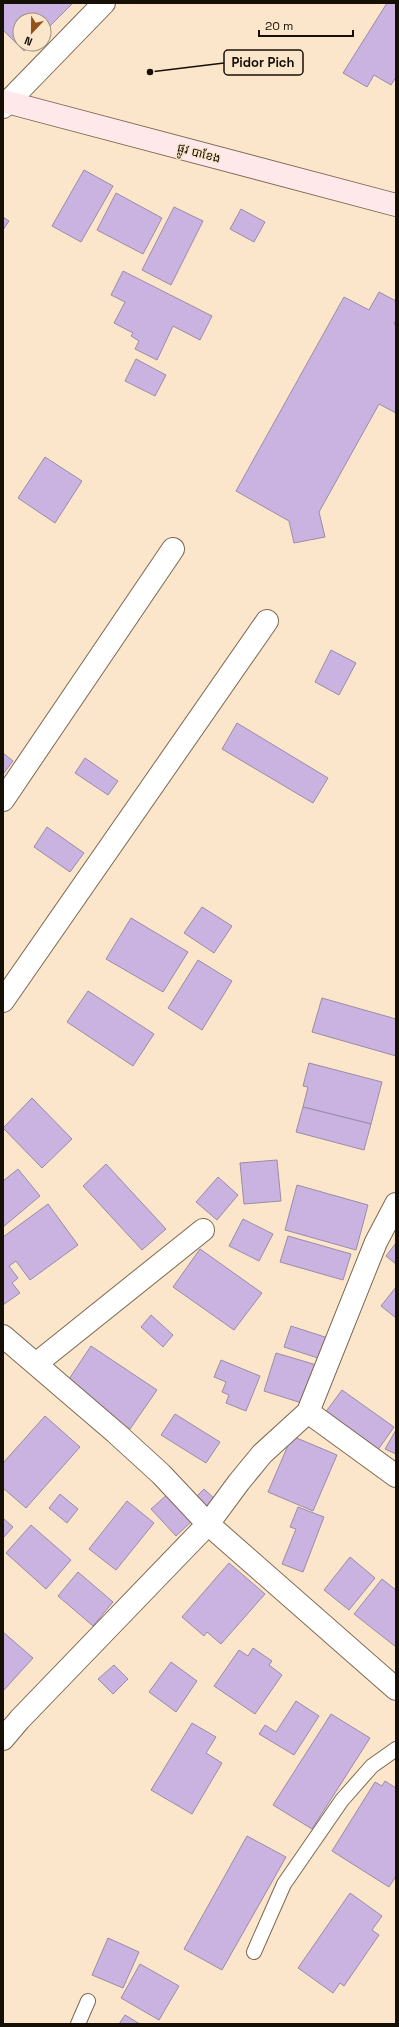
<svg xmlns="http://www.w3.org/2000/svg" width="399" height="2027" font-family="'Space Grotesk','Noto Sans Khmer',sans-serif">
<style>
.building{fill:#cab3e1;stroke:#998ca7}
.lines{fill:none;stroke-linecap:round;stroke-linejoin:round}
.lane-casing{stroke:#7c6851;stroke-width:16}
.street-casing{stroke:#7c6851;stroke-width:24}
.secondary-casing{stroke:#7c6851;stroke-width:24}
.lane{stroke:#fff;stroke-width:14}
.street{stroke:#fff;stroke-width:22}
.secondary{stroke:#fee8ea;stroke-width:22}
.labels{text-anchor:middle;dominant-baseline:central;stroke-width:3;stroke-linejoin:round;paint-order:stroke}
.street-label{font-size:12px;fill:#160f06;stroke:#fce6cb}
.leader{fill:none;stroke:#160f06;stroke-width:1.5}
.callout-dot{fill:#160f06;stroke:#fce6cb;stroke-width:1.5}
.callout{fill:#fce6cb;stroke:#160f06;stroke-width:1.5}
.callout-label{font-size:13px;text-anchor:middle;font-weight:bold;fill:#160f06}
</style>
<rect width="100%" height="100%" fill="#fce6cb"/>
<g class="building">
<path d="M3 3H73L44 32V20H20V44H32L24 51 3 30Z"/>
<path d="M387 3H396V77L391 85 374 75 367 87 343 73Z"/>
<path d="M84 170 113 186 81 242 52 226Z"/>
<path d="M116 193 162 218 143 254 97 230Z"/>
<path d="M174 207 203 221 171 285 142 270Z"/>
<path d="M241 209 265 222 254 242 230 229Z"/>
<path d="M3 217 9 221 3 230Z"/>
<path d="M123 271 212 316 200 340 173 326 157 360 135 349 139 341 131 336 133 333 114 323 125 302 111 295Z"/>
<path d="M379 292 396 301V320L394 324 396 325V413L379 404 319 512 325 537 294 543 289 521 236 491 344 297 369 310Z"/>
<path d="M136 359 166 375 155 396 125 381Z"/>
<path d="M45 457 82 481 55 523 18 498Z"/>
<path d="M331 650 356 663 339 695 315 682Z"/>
<path d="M237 723 328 778 313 803 222 749Z"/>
<path d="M3 753 13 761 3 774Z"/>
<path d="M85 758 118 781 108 795 75 773Z"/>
<path d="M47 827 84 853 70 872 34 847Z"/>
<path d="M202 907 232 926 214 953 184 933Z"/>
<path d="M131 918 188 952 163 992 106 959Z"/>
<path d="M198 960 232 981 202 1030 168 1008Z"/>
<path d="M88 991 154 1034 133 1066 67 1022Z"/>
<path d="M322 998 396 1019V1056L312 1032Z"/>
<path d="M309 1063 382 1082 371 1124 303 1107 308 1087 303 1086Z"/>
<path d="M32 1098 72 1139 42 1168 3 1128Z"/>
<path d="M303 1107 371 1124 364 1150 296 1132Z"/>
<path d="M277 1160 281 1201 244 1204 240 1163Z"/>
<path d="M106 1164 166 1229 142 1250 83 1186Z"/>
<path d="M18 1169 40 1196 3 1227V1181Z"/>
<path d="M218 1177 238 1195 217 1220 196 1202Z"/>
<path d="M297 1185 368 1205 356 1250 285 1230Z"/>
<path d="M48 1204 78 1245 30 1280 16 1261 9 1266 18 1278 12 1283 20 1293 3 1305V1237Z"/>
<path d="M243 1219 273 1234 259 1261 229 1246Z"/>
<path d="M288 1236 351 1254 343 1280 280 1262Z"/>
<path d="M396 1243V1264L386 1256Z"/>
<path d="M200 1249 262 1293 234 1330 173 1287Z"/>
<path d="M396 1287V1318L381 1306Z"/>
<path d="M151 1315 173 1335 163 1347 141 1327Z"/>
<path d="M291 1326 328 1338 321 1359 284 1347Z"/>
<path d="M91 1346 157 1390 130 1429 65 1385Z"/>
<path d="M276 1353 320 1366 308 1405 264 1391Z"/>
<path d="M221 1360 260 1376 246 1411 226 1403 229 1395 222 1392 226 1382 214 1377Z"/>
<path d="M342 1390 394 1427 375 1454 322 1417Z"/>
<path d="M175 1414 220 1442 206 1463 161 1435Z"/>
<path d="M45 1416 80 1447 26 1508 3 1488V1463Z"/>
<path d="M396 1430V1454L385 1449Z"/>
<path d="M292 1436 337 1455 313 1511 268 1492Z"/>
<path d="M204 1489 217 1501 207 1512 194 1499Z"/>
<path d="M169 1493 194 1519 176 1536 151 1509Z"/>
<path d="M60 1494 78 1509 67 1523 49 1508Z"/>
<path d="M127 1501 154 1523 116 1570 89 1549Z"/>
<path d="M298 1507 324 1517 303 1572 282 1564 296 1529 290 1527Z"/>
<path d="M3 1518 13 1527 3 1538Z"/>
<path d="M31 1525 71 1560 46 1589 6 1553Z"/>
<path d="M350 1557 375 1578 349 1610 324 1590Z"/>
<path d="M229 1563 265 1594 221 1644 207 1632 204 1636 182 1617Z"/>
<path d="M78 1572 113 1602 93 1626 58 1596Z"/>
<path d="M382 1579 396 1590V1647L354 1614Z"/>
<path d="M3 1632 33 1658 3 1691Z"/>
<path d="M253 1648 272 1661 269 1665 282 1675 255 1714 214 1686 239 1650 248 1656Z"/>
<path d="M171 1662 197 1681 176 1712 149 1692Z"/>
<path d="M114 1665 128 1679 113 1694 98 1679Z"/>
<path d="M296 1701 319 1716 294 1755 259 1734 265 1725 276 1732Z"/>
<path d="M331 1714 370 1738 312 1829 273 1805Z"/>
<path d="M192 1723 216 1737 206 1753 222 1763 192 1814 151 1790Z"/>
<path d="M385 1781 396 1788V1876L389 1887 332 1851 375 1782 382 1786Z"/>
<path d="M247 1836 286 1857 222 1970 184 1949Z"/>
<path d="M350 1893 382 1916 372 1930 379 1935 344 1986 340 1983 333 1993 298 1968Z"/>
<path d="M108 1938 139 1952 123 1988 92 1975Z"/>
<path d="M140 1964 179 1986 159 2020 121 1998Z"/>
<path d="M125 2015 140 2024H119Z"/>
</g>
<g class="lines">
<defs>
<g id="lane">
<path d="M254 1952 284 1884 342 1800 372 1766 396 1749"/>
<path d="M78 2024 88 2001"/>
</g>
<g id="street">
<path d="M3 107 104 3"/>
<path d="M3 800 173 549"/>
<path d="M3 1001 267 621"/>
<path d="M3 1336 116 1433 161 1474 208 1524 396 1689"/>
<path d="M37 1363 203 1230"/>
<path d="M308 1412 396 1476"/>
<path d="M3 1739 20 1719 208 1524 239 1482 262 1454 308 1412 376 1242 396 1204"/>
</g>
<path id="secondary" d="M3 101 396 205"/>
</defs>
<use href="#lane" class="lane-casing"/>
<use href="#street" class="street-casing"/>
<use href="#secondary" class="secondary-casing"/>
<use href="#lane" class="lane"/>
<use href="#street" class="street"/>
<use href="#secondary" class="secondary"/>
</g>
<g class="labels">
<g class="street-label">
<text transform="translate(199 153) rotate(15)">ផ្លូវ បាខែង</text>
</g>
</g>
<path class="leader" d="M150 72L224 63"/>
<circle class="callout-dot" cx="150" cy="72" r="4"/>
<rect class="callout" x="224" y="50" width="79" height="25" rx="4"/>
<g class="callout-label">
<text x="263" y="67">Pidor Pich</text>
</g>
<rect width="399" height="2027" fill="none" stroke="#160f06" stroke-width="8"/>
<g transform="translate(32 32) rotate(202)"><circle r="19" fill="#fce6cb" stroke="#a0907c"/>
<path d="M0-3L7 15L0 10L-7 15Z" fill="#92531b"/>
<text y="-6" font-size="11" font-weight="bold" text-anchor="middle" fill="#160f06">N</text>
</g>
<path d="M259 30v6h94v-6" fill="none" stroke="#160f06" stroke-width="2"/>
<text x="265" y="30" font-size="12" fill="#160f06" stroke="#fce6cb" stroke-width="3" paint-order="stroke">20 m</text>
</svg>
